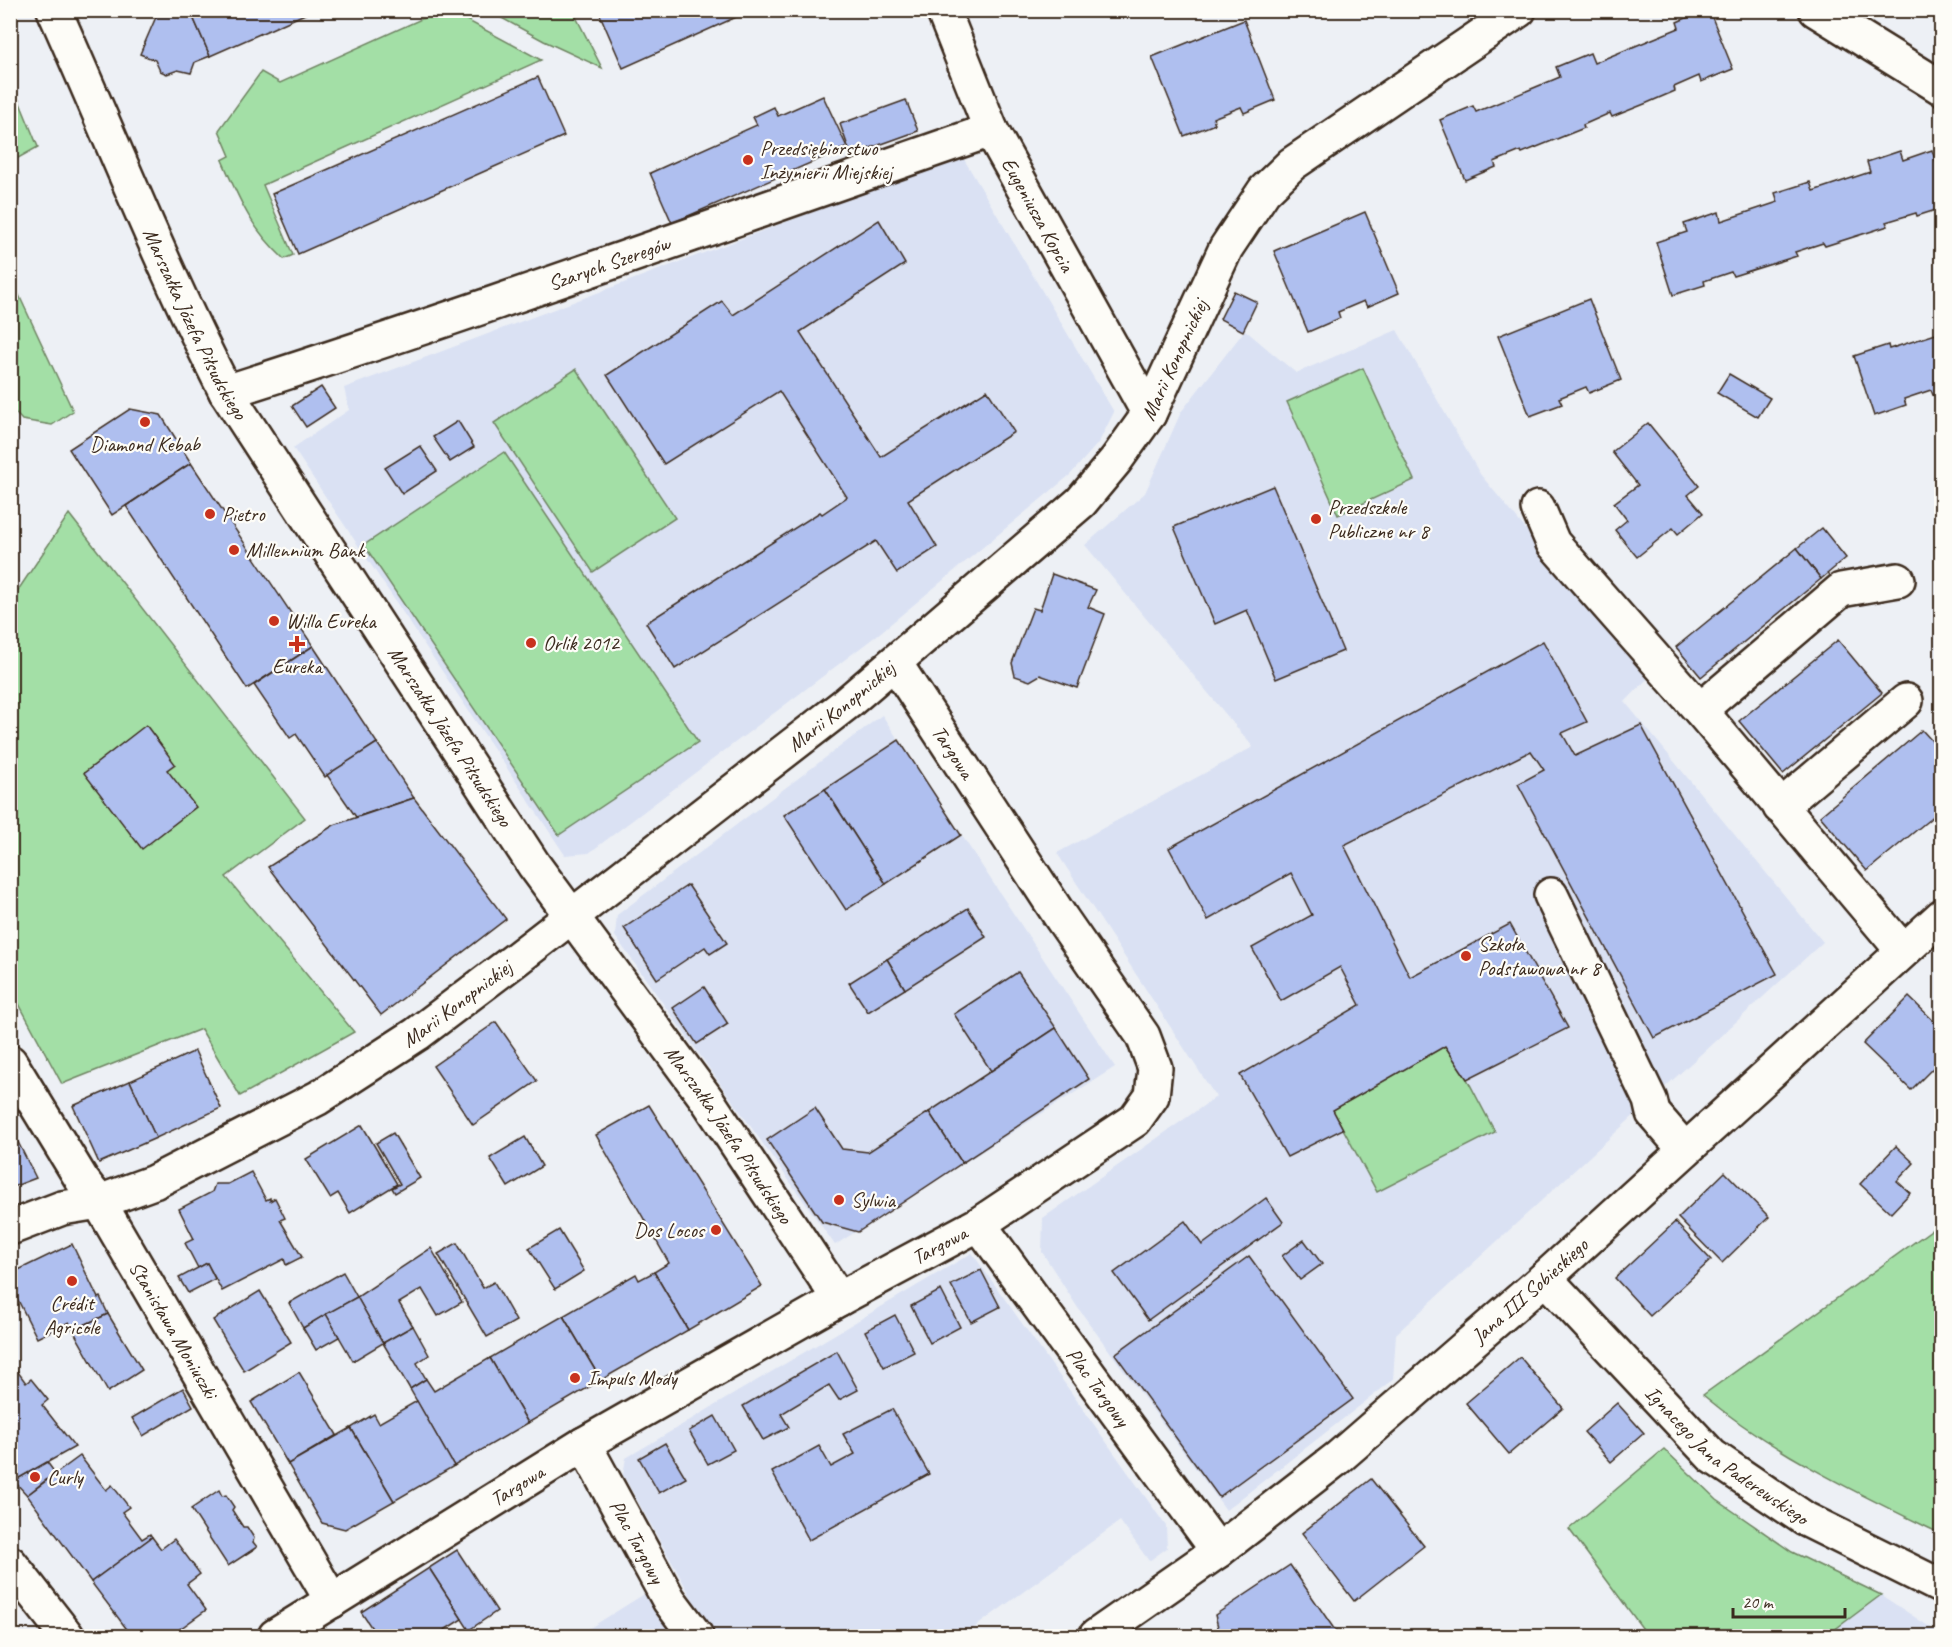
<svg xmlns="http://www.w3.org/2000/svg" width="1952" height="1647" font-family="Caveat,sans-serif">
<style>
.built{fill:#dae1f3}
.green{fill:#a3dfa6;stroke:#6f8462;stroke-width:1.5}
.building{fill:#afbfef;stroke:#3b2a1e;stroke-width:1.5}
.lines{fill:none;stroke-linecap:round;stroke-linejoin:round}
.minor-casing{stroke:#3b2a1e;stroke-width:38}
.minor{stroke:#fdfcf7;stroke-width:33}
.poi-dot{fill:#c8321e;stroke:#fdfcf7;stroke-width:2}
.labels{text-anchor:middle;dominant-baseline:central;stroke-width:4.5;stroke-linejoin:round;paint-order:stroke}
.poi-label{font-size:21px;fill:#3b2a1e;stroke:#fdfcf7;text-anchor:start}
.street-label{font-size:21px;fill:#3b2a1e;stroke:#fdfcf7}
</style>
<rect width="100%" height="100%" fill="#edf0f5"/>
<filter id="ink" filterUnits="userSpaceOnUse"><feTurbulence type="fractalNoise" baseFrequency=".0167" numOctaves="2"/><feDisplacementMap in="SourceGraphic" scale="12" xChannelSelector="R" yChannelSelector="G"/><feConvolveMatrix kernelMatrix="1 2 1 2 8 2 1 2 1" color-interpolation-filters="sRGB"/></filter>
<g filter="url(#ink)">
<g class="built">
<path d="M962 156 1114 412 1099 442 1070 475 876 636 589 853 565 855 293 448 349 410 344 388Z"/>
<path d="M1245 330 1296 373 1397 330 1480 474 1562 573 1652 674 1625 702 1823 942 1396 1334 1393 1380 1226 1510 1078 1308 1042 1252 1043 1218 1216 1097 1057 853 1253 747 1085 545 1145 493 1181 412Z"/>
<path d="M882 715 1115 1067 835 1245 615 936 617 915Z"/>
<path d="M972 1253 1166 1526 1167 1548 1149 1561 1120 1521 963 1636H718L702 1616 623 1475 626 1458Z"/>
<path d="M646 1593 678 1636H577Z"/>
<path d="M1881 1595 1942 1635 1941 1636H1826Z"/>
</g>
<g class="green">
<path d="M439 11H450L541 60 263 185 293 255 284 259C250 227 240 201 222 160L230 156 219 130 261 72 280 83Z"/>
<path d="M489 11H573L602 68 544 41Z"/>
<path d="M11 81 38 147 11 162H10Z"/>
<path d="M11 278 73 411 52 425 22 420 11 408Z"/>
<path d="M1363 368 1414 480 1338 515 1287 402Z"/>
<path d="M576 369 675 518 593 572 494 423Z"/>
<path d="M504 452 698 742 559 835 364 545Z"/>
<path d="M69 514 305 818 226 877 354 1032 240 1096 201 1029 62 1084 11 989 10 602Z"/>
<path d="M1445 1046 1467 1079 1495 1132 1377 1192 1333 1110Z"/>
<path d="M1941 1223V1534C1861 1495 1772 1453 1703 1395Z"/>
<path d="M1664 1449 1717 1500 1792 1552 1881 1595 1826 1636H1648L1569 1529Z"/>
</g>
<g class="building">
<path d="M159 10H190L210 56 195 62 191 73 178 70 167 74 160 71 155 60 140 54Z"/>
<path d="M190 10H314L210 56Z"/>
<path d="M598 10H752L623 68Z"/>
<path d="M998 10H1023L1001 19Z"/>
<path d="M1705 10H1709L1733 69 1701 82 1699 76 1674 87 1675 91 1647 103 1612 117 1610 113 1583 125 1584 128 1522 153 1521 151 1494 162 1496 167 1465 180 1440 120 1473 106 1476 112 1560 77 1556 67 1590 53 1594 63 1679 28 1677 22Z"/>
<path d="M1244 20 1275 100 1244 113 1241 107 1213 118 1215 124 1184 136 1152 57Z"/>
<path d="M538 77 564 136 298 254 272 194Z"/>
<path d="M823 96 847 147 672 223 650 173 757 125 753 117 774 107 778 116Z"/>
<path d="M906 100 918 131 851 155 840 124Z"/>
<path d="M1932 150 1942 181V208L1917 216 1916 213 1886 222 1888 226 1825 246 1823 243 1795 252 1797 256 1733 276 1731 272 1704 281 1705 285 1673 295 1656 242 1687 232 1684 224 1719 212 1721 221 1778 202 1775 193 1810 182 1813 191 1870 172 1867 162 1900 151 1903 160Z"/>
<path d="M1365 212 1399 293 1367 307 1364 301 1338 312 1340 318 1308 332 1274 251Z"/>
<path d="M879 220 905 264 800 332 881 457 987 390 1014 432 908 500 937 547 897 573 876 541 675 669 646 623 820 512 822 514 847 497 779 391 664 464 607 375 722 301 733 315Z"/>
<path d="M1234 291 1257 302 1243 331 1220 319Z"/>
<path d="M1589 299 1621 380 1589 393 1586 387 1559 398 1562 404 1530 416 1498 336Z"/>
<path d="M1942 332V392L1933 395 1931 390 1904 399 1906 405 1874 416 1854 356 1888 345 1889 349Z"/>
<path d="M1729 374 1770 398 1758 417 1717 393Z"/>
<path d="M321 387 335 408 306 427 292 406Z"/>
<path d="M130 409 161 415 191 463 112 515 69 449Z"/>
<path d="M458 421 474 447 450 462 433 437Z"/>
<path d="M1648 423 1699 486 1688 495 1703 513 1678 534 1673 528 1637 557 1615 530 1627 520 1614 503 1638 485 1612 452Z"/>
<path d="M420 446 437 471 402 494 385 468Z"/>
<path d="M191 463 313 646 247 689 126 506Z"/>
<path d="M1273 486 1343 651 1276 679 1247 610 1215 624 1174 527Z"/>
<path d="M1822 528 1846 558 1821 579 1797 548Z"/>
<path d="M1797 548 1821 579 1701 677 1676 647Z"/>
<path d="M1052 574 1096 590 1088 607 1105 614 1077 688 1040 675 1030 681 1015 676 1012 663 1033 608 1040 610Z"/>
<path d="M1838 640 1882 693 1783 774 1739 721Z"/>
<path d="M1543 641 1587 722 1562 733 1575 756 1641 725 1777 974 1654 1038 1518 784 1544 770 1531 751 1344 845 1410 977 1510 924 1568 1028 1467 1079 1445 1046 1333 1110 1343 1129 1287 1157 1240 1075 1360 1005 1340 967 1281 1001 1252 948 1312 915 1291 873 1208 920 1169 848Z"/>
<path d="M313 646 377 743 325 777 296 734 290 738 254 685Z"/>
<path d="M146 725 175 764 167 770 196 807 142 849 84 773Z"/>
<path d="M1922 730 1942 752V809L1867 871 1820 816Z"/>
<path d="M899 740 961 835 886 884 825 789Z"/>
<path d="M377 743 414 798 356 817 327 775Z"/>
<path d="M825 789 886 884 846 910 784 815Z"/>
<path d="M414 798 506 919 381 1015 268 867 334 825Z"/>
<path d="M688 885 727 943 710 954 705 947 657 979 624 928Z"/>
<path d="M968 908 986 937 905 989 887 959Z"/>
<path d="M887 959 905 989 868 1012 849 983Z"/>
<path d="M1018 972 1056 1028 991 1071 954 1014Z"/>
<path d="M704 987 728 1024 697 1044 673 1008Z"/>
<path d="M1909 997 1942 1029V1059L1911 1090 1863 1044Z"/>
<path d="M496 1022 537 1081 473 1125 433 1066Z"/>
<path d="M1056 1028 1089 1079 962 1163 929 1112Z"/>
<path d="M195 1051 221 1108 156 1138 130 1081Z"/>
<path d="M130 1081 156 1138 99 1163 73 1106Z"/>
<path d="M649 1105 762 1286 688 1330 654 1272 669 1263 596 1135Z"/>
<path d="M815 1108 842 1149 868 1152 929 1112 962 1163 858 1232 822 1222 767 1140Z"/>
<path d="M362 1125 397 1184 350 1213 338 1193 330 1198 306 1159Z"/>
<path d="M393 1133 420 1178 395 1193 392 1188 400 1184 376 1143Z"/>
<path d="M14 1134 36 1178 10 1188V1135Z"/>
<path d="M525 1137 542 1166 508 1187 490 1158Z"/>
<path d="M1896 1146 1914 1163 1897 1181 1910 1193 1891 1213 1860 1184Z"/>
<path d="M251 1172 266 1200 270 1198V1201L275 1198 285 1218 280 1220 302 1257 286 1265 284 1259 222 1291 207 1263 198 1268 185 1243 194 1239 179 1209 212 1192 215 1184H228Z"/>
<path d="M1725 1172 1769 1217 1722 1263 1678 1218Z"/>
<path d="M1266 1198 1283 1222 1148 1320 1114 1273 1185 1221 1202 1245Z"/>
<path d="M1675 1222 1711 1260 1650 1316 1615 1278Z"/>
<path d="M559 1230 584 1271 555 1289 529 1248Z"/>
<path d="M1304 1240 1322 1264 1300 1280 1282 1256Z"/>
<path d="M457 1243 483 1288 494 1282 516 1321 487 1337 438 1254Z"/>
<path d="M72 1244 98 1298 100 1297 108 1314 73 1330 69 1322 37 1338 10 1284V1274Z"/>
<path d="M431 1248 462 1302 438 1316 422 1289 399 1303 413 1326 383 1343 357 1297Z"/>
<path d="M1249 1256 1353 1399 1219 1497 1115 1354Z"/>
<path d="M207 1263 215 1279 188 1293 179 1278Z"/>
<path d="M981 1270 1000 1307 971 1322 951 1285Z"/>
<path d="M343 1272 357 1297 303 1328 289 1303Z"/>
<path d="M654 1272 688 1330 601 1380 563 1316 636 1274 639 1280Z"/>
<path d="M941 1290 960 1327 930 1343 911 1306Z"/>
<path d="M260 1291 291 1342 244 1371 213 1320Z"/>
<path d="M357 1297 383 1343 353 1361 326 1314Z"/>
<path d="M108 1314 142 1370 108 1392 73 1330Z"/>
<path d="M326 1314 339 1337 316 1350 303 1328Z"/>
<path d="M895 1315 914 1352 884 1367 865 1331Z"/>
<path d="M563 1316 601 1380 528 1423 490 1358Z"/>
<path d="M413 1326 429 1355 417 1363 426 1379 410 1389 383 1343Z"/>
<path d="M837 1351 858 1390 839 1400 829 1385 781 1414 789 1427 763 1440 743 1406Z"/>
<path d="M1520 1357 1563 1408 1509 1454 1466 1403Z"/>
<path d="M490 1358 528 1423 454 1466 410 1389 426 1379 434 1391Z"/>
<path d="M12 1364 26 1383 31 1379 48 1400 42 1405 75 1447 14 1481 10 1476V1366Z"/>
<path d="M299 1372 337 1435 288 1464 251 1402Z"/>
<path d="M183 1388 193 1406 143 1436 132 1418Z"/>
<path d="M417 1401 454 1466 394 1501 351 1428 374 1414 379 1423Z"/>
<path d="M1617 1403 1644 1433 1611 1462 1584 1432Z"/>
<path d="M892 1409 929 1474 809 1540 772 1472 819 1446 831 1467 855 1454 843 1434Z"/>
<path d="M715 1416 734 1450 708 1464 689 1431Z"/>
<path d="M351 1428 394 1501 345 1529 322 1523 288 1464Z"/>
<path d="M665 1443 686 1478 659 1493 639 1458Z"/>
<path d="M80 1456 106 1490 112 1485 129 1507 122 1512 142 1539 150 1534 152 1537 91 1582 27 1495Z"/>
<path d="M47 1462 55 1473 27 1495 14 1481Z"/>
<path d="M1371 1479 1424 1546 1354 1601 1302 1533Z"/>
<path d="M219 1490 222 1496 226 1495 234 1507 232 1510 243 1527H247L254 1538 253 1542 257 1547 228 1566 191 1509Z"/>
<path d="M152 1537 161 1549 174 1539 200 1574 187 1584 206 1610 170 1636H132L91 1582Z"/>
<path d="M457 1550 497 1611 469 1630 429 1568Z"/>
<path d="M1290 1565 1339 1636H1218L1220 1635 1215 1615Z"/>
<path d="M429 1568 462 1619 435 1636H377L361 1612Z"/>
</g>
<g class="lines">
<defs>
<g id="minor">
<path id="s1" d="M54 10C111 137 162 268 226 392L534 865 708 1101 839 1299"/>
<path id="s2" d="M943 10 991 130 1149 414"/>
<path d="M1816 10 1942 88"/>
<path id="s3" d="M226 392C483 310 736 218 991 130"/>
<path d="M1538 508 1553 543 1700 710 1903 951"/>
<path d="M1700 710 1841 590 1898 580"/>
<path d="M1780 807 1906 701"/>
<path d="M1551 895 1650 1100 1653 1113 1685 1150"/>
<path id="s4" d="M10 1062 82 1180 99 1202 332 1601"/>
<path id="s5" d="M979 1224 1218 1551"/>
<path id="s6" d="M10 1228 62 1208 99 1202 154 1182 318 1098 417 1034 515 960 847 703 1081 502 1116 460 1149 414 1226 248 1264 191 1292 164 1519 10"/>
<path id="s7" d="M1545 1278 1712 1456 1805 1519 1942 1587"/>
<path id="s8" d="M584 1444 669 1600 696 1636"/>
<path d="M10 1563 67 1636"/>
<path id="s9" d="M275 1636 584 1444 839 1299 979 1224 1135 1120 1152 1096 1155 1068 1143 1036 1062 919 895 663"/>
<path id="s10" d="M1096 1636 1218 1551 1339 1457 1545 1278 1942 916"/>
</g>
</defs>
<use href="#minor" class="minor-casing"/>
<use href="#minor" class="minor"/>
</g>
</g>
<g class="poi-dot">
<circle cx="748" cy="160" r="6"/>
<circle cx="145" cy="422" r="6"/>
<circle cx="210" cy="514" r="6"/>
<circle cx="1316" cy="519" r="6"/>
<circle cx="234" cy="550" r="6"/>
<circle cx="274" cy="621" r="6"/>
<circle cx="531" cy="643" r="6"/>
<path d="M294 635h6v6h6v6h-6v6h-6v-6h-6v-6h6z"/>
<circle cx="1466" cy="956" r="6"/>
<circle cx="839" cy="1200" r="6"/>
<circle cx="716" cy="1230" r="6"/>
<circle cx="72" cy="1281" r="6"/>
<circle cx="575" cy="1378" r="6"/>
<circle cx="35" cy="1477" r="6"/>
</g>
<g class="labels">
<g class="poi-label">
<text x="760" y="148">Przedsiębiorstwo<tspan x="760" dy="24">Inżynierii Miejskiej</tspan></text>
<text x="145" y="444" text-anchor="middle">Diamond Kebab</text>
<text x="1328" y="507">Przedszkole<tspan x="1328" dy="24">Publiczne nr 8</tspan></text>
<text x="222" y="514">Pietro</text>
<text x="246" y="550">Millennium Bank</text>
<text x="286" y="621">Willa Eureka</text>
<text x="543" y="643">Orlik 2012</text>
<text x="297" y="666" text-anchor="middle">Eureka</text>
<text x="1478" y="944">Szkoła<tspan x="1478" dy="24">Podstawowa nr 8</tspan></text>
<text x="851" y="1200">Sylwia</text>
<text x="704" y="1230" text-anchor="end">Dos Locos</text>
<text x="72" y="1303" text-anchor="middle">Crédit<tspan x="72" dy="24">Agricole</tspan></text>
<text x="587" y="1378">Impuls Mody</text>
<text x="47" y="1477">Curly</text>
</g>
<g class="street-label">
<text stroke="none"><textPath href="#s2" startOffset="226">Eugeniusza Kopcia</textPath></text>
<text stroke="none"><textPath href="#s3" startOffset="404">Szarych Szeregów</textPath></text>
<text stroke="none"><textPath href="#s1" startOffset="344">Marszałka Józefa Piłsudskiego</textPath></text>
<text stroke="none"><textPath href="#s6" startOffset="1476">Marii Konopnickiej</textPath></text>
<text stroke="none"><textPath href="#s6" startOffset="990">Marii Konopnickiej</textPath></text>
<text stroke="none"><textPath href="#s1" startOffset="830">Marszałka Józefa Piłsudskiego</textPath></text>
<text transform="translate(953 752) rotate(57)">Targowa</text>
<text stroke="none"><textPath href="#s6" startOffset="504">Marii Konopnickiej</textPath></text>
<text stroke="none"><textPath href="#s1" startOffset="1316">Marszałka Józefa Piłsudskiego</textPath></text>
<text stroke="none"><textPath href="#s9" startOffset="771">Targowa</textPath></text>
<text stroke="none"><textPath href="#s10" startOffset="555">Jana III Sobieskiego</textPath></text>
<text stroke="none"><textPath href="#s4" startOffset="314">Stanisława Moniuszki</textPath></text>
<text stroke="none"><textPath href="#s5" startOffset="202">Plac Targowy</textPath></text>
<text stroke="none"><textPath href="#s7" startOffset="255">Ignacego Jana Paderewskiego</textPath></text>
<text stroke="none"><textPath href="#s9" startOffset="285">Targowa</textPath></text>
<text stroke="none"><textPath href="#s8" startOffset="111">Plac Targowy</textPath></text>
</g>
</g>
<rect width="1952" height="1647" fill="none" stroke="#fdfcf7" stroke-width="36"/>
<rect x="18" y="18" width="1916" height="1611" fill="none" stroke="#3b2a1e" stroke-width="2" filter="url(#ink)"/>
<path d="M1733 1608v9h112v-9" fill="none" stroke="#3b2a1e" stroke-width="3"/>
<text x="1742" y="1608" font-size="18" fill="#3b2a1e" stroke="#fdfcf7" stroke-width="4.5" paint-order="stroke">20 m</text>
</svg>
